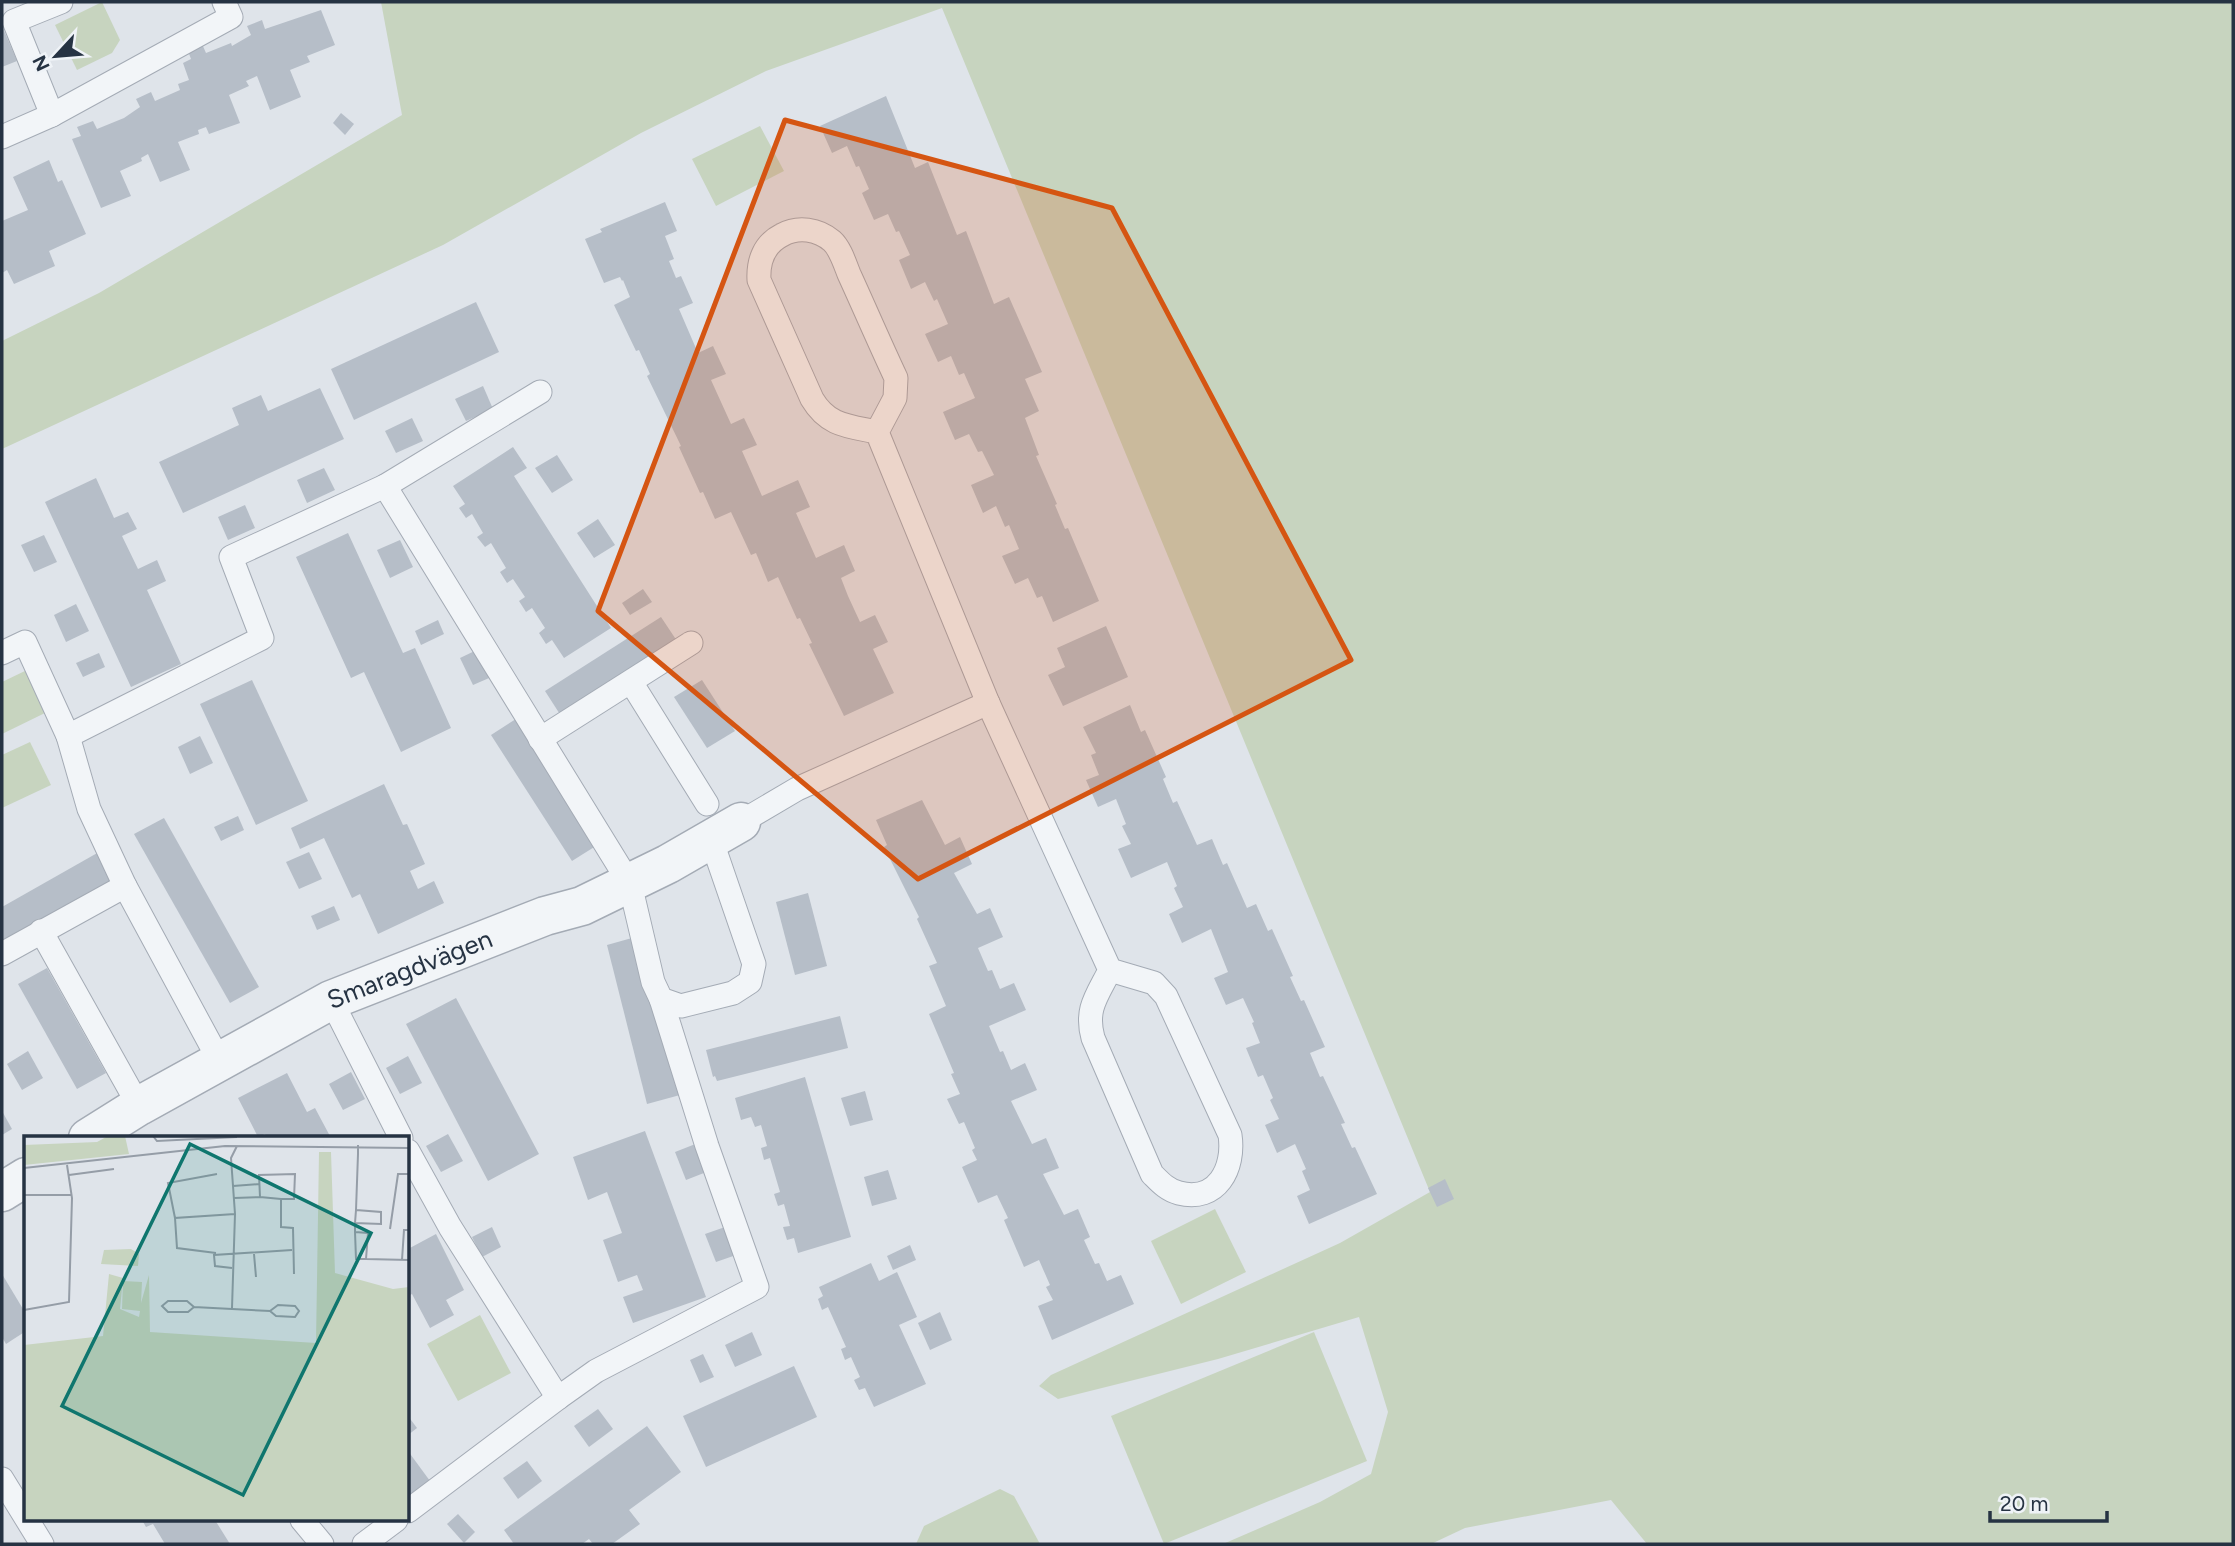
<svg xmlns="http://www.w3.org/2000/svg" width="2235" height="1546" font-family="Figtree,sans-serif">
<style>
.green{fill:#c7d4bf}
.building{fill:#b6bec8}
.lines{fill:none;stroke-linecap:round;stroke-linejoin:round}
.lane-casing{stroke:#a4abb5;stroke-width:25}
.street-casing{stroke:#a4abb5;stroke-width:41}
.lane{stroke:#f2f5f8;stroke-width:23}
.street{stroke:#f2f5f8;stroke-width:38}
.marked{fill:#d55512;fill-opacity:0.2;stroke:#d55512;stroke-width:5;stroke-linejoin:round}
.labels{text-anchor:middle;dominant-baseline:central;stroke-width:6;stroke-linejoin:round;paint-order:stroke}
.street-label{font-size:26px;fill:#263343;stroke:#eff3f7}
.inset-road{fill:none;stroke:#959da7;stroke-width:2}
.view{fill:#0f766e;fill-opacity:0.15;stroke:#0f766e;stroke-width:3.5}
.inset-edge{fill:none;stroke:#263343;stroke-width:3.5}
</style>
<rect width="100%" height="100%" fill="#dfe4ea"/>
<g class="green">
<path d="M102 2 120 40 112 53 77 70 55 25Z"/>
<path d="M381 2H2233V1544H1647L1611 1500 1465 1528 1431 1544H1223L1320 1502 1371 1474 1388 1412 1359 1317 1218 1359 1058 1399 1039 1386 1051 1375 1340 1243 1430 1192 942 8 766 71 641 133 443 245 2 449V341L99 293 402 115Z"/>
<path d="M760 126 784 171 716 206 692 159Z"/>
<path d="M27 670 47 712 2 734V682Z"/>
<path d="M30 742 51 785 2 808V755Z"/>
<path d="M1215 1209 1246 1272 1181 1304 1151 1241Z"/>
<path d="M480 1315 511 1373 458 1401 427 1344Z"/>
<path d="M1314 1332 1367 1461 1164 1544 1111 1416Z"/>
<path d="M1000 1489 1014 1496 1040 1544H916L924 1526Z"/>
</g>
<g class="building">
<path d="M321 10 335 45 307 56 310 62 290 70 301 97 270 110 257 76 246 81 249 86 229 95 240 123 209 134 206 127 198 130 199 134 178 142 190 170 160 182 148 154 141 158 142 161 120 171 131 196 101 208 72 139 81 136 77 127 93 121 97 129 124 118 140 107 136 99 151 92 155 101 180 90 178 84 189 80 183 63 191 59 188 51 202 44 206 53 231 43 232 46 251 35 247 26 262 20 265 29Z"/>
<path d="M2 26 17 61 2 67Z"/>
<path d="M886 96 915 168 928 162 957 235 966 231 994 304 1009 297 1042 372 1025 379 1039 411 1025 418 1039 455 1036 456 1057 504 1055 505 1065 529 1068 528 1099 601 1053 622 1042 596 1037 598 1028 578 1015 584 1002 556 1019 549 1009 525 1005 527 996 506 983 513 971 485 994 475 982 451 978 452 969 434 955 440 943 412 975 398 964 373 959 375 951 356 938 362 925 334 948 324 937 299 934 301 925 282 911 289 899 260 910 255 899 231 896 232 888 214 874 220 862 193 869 189 859 166 856 167 847 146 832 153 820 126Z"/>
<path d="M341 113 354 124 345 135 333 123Z"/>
<path d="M49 160 58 182 62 180 86 234 49 251 55 266 14 284 7 270 2 273V221L28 210 13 177Z"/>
<path d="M665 202 677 231 665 236 674 259 669 261 676 278 681 276 693 303 679 309 698 353 713 346 726 374 711 380 731 424 744 418 757 445 742 451 762 496 798 480 810 507 796 513 816 558 844 545 855 571 841 578 848 596 860 622 875 615 888 642 873 649 894 693 844 716 809 644 812 643 800 618 797 619 778 577 768 582 756 553 751 555 731 512 715 519 703 492 700 493 679 447 681 446 647 376 650 374 639 350 636 351 614 305 630 297 623 280 622 281 620 277 604 283 585 239 602 232 600 229Z"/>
<path d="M476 302 499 352 354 420 331 369Z"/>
<path d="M483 386 493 409 466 421 455 399Z"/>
<path d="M320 388 344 439 183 513 159 462 239 425 232 408 261 395 268 411Z"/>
<path d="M412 418 423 441 396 453 385 431Z"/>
<path d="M513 447 527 468 514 476 611 628 564 658 552 640 546 644 539 633 545 628 532 608 526 612 519 601 525 597 513 579 507 583 500 572 506 568 491 543 485 547 477 537 483 533 472 514 466 518 459 508 465 504 453 486Z"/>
<path d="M557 455 573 480 552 493 535 468Z"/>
<path d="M324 468 335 490 307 503 297 480Z"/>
<path d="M96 478 114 518 128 512 137 529 122 536 138 569 157 560 166 581 147 590 181 664 131 687 45 502Z"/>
<path d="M245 505 255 528 228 540 218 517Z"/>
<path d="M598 519 615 545 594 558 577 533Z"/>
<path d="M348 533 403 653 415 648 451 728 401 752 364 672 351 678 296 557Z"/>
<path d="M44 535 57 562 34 572 21 545Z"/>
<path d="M400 540 413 567 390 578 377 550Z"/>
<path d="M643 589 652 602 630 615 622 603Z"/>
<path d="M76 604 89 631 66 642 54 615Z"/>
<path d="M661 617 679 644 563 719 545 691Z"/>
<path d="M438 620 444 634 421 645 415 631Z"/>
<path d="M1106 626 1128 677 1063 706 1048 675 1065 667 1057 648Z"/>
<path d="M483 647 496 675 473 685 460 658Z"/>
<path d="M99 653 105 667 83 677 76 663Z"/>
<path d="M252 680 308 801 256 825 200 704Z"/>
<path d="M702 680 735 731 707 748 674 697Z"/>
<path d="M1130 705 1141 732 1145 730 1166 777 1163 779 1173 803 1177 801 1197 845 1212 839 1223 865 1227 863 1247 908 1256 904 1268 931 1272 929 1293 976 1290 977 1301 1001 1304 1000 1325 1047 1310 1053 1320 1077 1323 1076 1345 1123 1341 1124 1352 1148 1355 1147 1377 1194 1309 1224 1297 1196 1310 1190 1302 1171 1306 1169 1295 1144 1277 1153 1265 1125 1279 1119 1270 1100 1273 1098 1263 1075 1258 1077 1246 1048 1260 1043 1252 1023 1254 1022 1243 998 1226 1005 1214 978 1228 972 1211 929 1182 943 1169 914 1183 907 1174 888 1177 886 1167 862 1131 878 1118 849 1131 844 1122 826 1126 824 1116 799 1098 807 1086 780 1099 775 1091 755 1096 753 1083 727Z"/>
<path d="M519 717 599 844 572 861 491 735Z"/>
<path d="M200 736 213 763 190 774 178 747Z"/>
<path d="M384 784 403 825 407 824 425 864 410 871 418 889 434 881 444 903 378 934 360 894 352 898 324 838 300 849 291 828Z"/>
<path d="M922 800 945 845 960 837 972 864 954 873 977 914 990 908 1003 937 978 948 988 971 992 970 1000 989 1014 983 1026 1010 989 1026 1000 1052 1003 1051 1011 1070 1025 1063 1037 1090 1011 1101 1032 1144 1046 1138 1059 1168 1043 1174 1064 1215 1078 1209 1090 1237 1084 1240 1095 1264 1099 1263 1107 1281 1121 1275 1134 1304 1052 1340 1038 1306 1053 1300 1046 1287 1050 1285 1039 1260 1024 1267 1004 1220 1008 1218 997 1195 978 1203 962 1167 977 1160 972 1150 975 1148 964 1122 959 1124 947 1099 960 1094 951 1074 954 1073 929 1014 946 1006 929 966 937 963 917 919 919 917 884 847 887 845 876 820Z"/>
<path d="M238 816 244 830 221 841 214 827Z"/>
<path d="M164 818 259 987 230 1003 134 834Z"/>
<path d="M99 852 115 881 2 945V907Z"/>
<path d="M309 852 322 879 299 889 286 862Z"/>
<path d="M808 893 827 966 795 975 776 902Z"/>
<path d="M334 906 340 920 317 930 311 916Z"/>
<path d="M639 936 680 1095 647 1104 607 945Z"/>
<path d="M47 968 106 1073 77 1089 18 984Z"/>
<path d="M456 998 539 1154 488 1181 406 1024Z"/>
<path d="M840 1016 848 1048 717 1081 715 1076 713 1077 706 1050Z"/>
<path d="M28 1051 43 1078 22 1090 7 1064Z"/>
<path d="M408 1056 422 1083 400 1094 386 1068Z"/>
<path d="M351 1072 365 1099 343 1110 329 1084Z"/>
<path d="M287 1073 307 1112 315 1108 331 1138H267L265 1134 258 1137 238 1098Z"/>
<path d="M805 1077 851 1237 798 1253 794 1238 787 1240 783 1227 790 1226 784 1204 778 1206 774 1194 780 1192 770 1158 764 1160 761 1148 767 1146 761 1125 755 1127 751 1117 741 1120 735 1098Z"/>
<path d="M865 1091 873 1120 850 1126 841 1098Z"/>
<path d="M2 1111 12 1129 2 1135Z"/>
<path d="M645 1131 706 1297 633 1323 623 1297 643 1290 637 1275 618 1282 603 1240 622 1233 607 1192 588 1200 573 1157Z"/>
<path d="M448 1134 463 1161 441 1172 426 1146Z"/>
<path d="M698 1143 709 1171 686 1180 675 1152Z"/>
<path d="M888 1170 897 1199 872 1206 864 1177Z"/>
<path d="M1445 1179 1454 1199 1437 1207 1428 1188Z"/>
<path d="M728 1226 739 1254 716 1262 705 1234Z"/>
<path d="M492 1227 501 1247 482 1257 472 1237Z"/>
<path d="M436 1234 464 1290 446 1300 454 1315 430 1328 412 1294 408 1296V1249Z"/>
<path d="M910 1245 916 1260 893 1270 887 1256Z"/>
<path d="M871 1263 879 1281 897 1272 917 1317 899 1325 926 1384 874 1407 865 1388 859 1390 854 1380 860 1377 851 1357 845 1360 841 1349 846 1347 828 1307 822 1310 818 1299 823 1296 819 1287Z"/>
<path d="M2 1274 26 1314V1331L6 1344 2 1337Z"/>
<path d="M940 1312 952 1340 930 1350 918 1323Z"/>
<path d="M752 1332 762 1355 735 1367 725 1345Z"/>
<path d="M703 1354 714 1377 700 1383 690 1360Z"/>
<path d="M794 1366 817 1417 706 1467 683 1416Z"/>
<path d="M598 1409 613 1429 589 1447 574 1426Z"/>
<path d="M408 1416 417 1428 408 1435Z"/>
<path d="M647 1426 681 1472 629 1510 640 1524 612 1544H593L589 1539 582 1544H514L504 1530Z"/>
<path d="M408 1451 430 1481 408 1498Z"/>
<path d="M527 1461 542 1481 518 1499 503 1478Z"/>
<path d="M458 1514 475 1532 464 1543 447 1524Z"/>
<path d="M142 1520H215L230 1544H165L153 1524 146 1527Z"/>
</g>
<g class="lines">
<defs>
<g id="lane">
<path d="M52 115 14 21 61 2"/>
<path d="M2 137 52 115 231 17 224 2"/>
<path d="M877 432C848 426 828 426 812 399L759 280C758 261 764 244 782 235 798 226 818 229 832 241 840 248 845 264 849 274 865 309 880 344 896 378L895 398 877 432 988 703 1110 970C1097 996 1085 1009 1093 1038L1152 1174C1160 1182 1167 1190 1179 1193 1217 1203 1235 1168 1230 1135L1166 996 1154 983 1110 970"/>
<path d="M385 486 630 884 653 982 661 999 681 1006 733 993 750 982 754 964 711 839"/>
<path d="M2 653 25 642 68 736 262 638 231 557 385 486 540 392"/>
<path d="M631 682 707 804"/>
<path d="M68 736 89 809 125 886"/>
<path d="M540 739 691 643"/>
<path d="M741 822 797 789 988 703"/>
<path d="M41 931 139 1106"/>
<path d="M2 954 125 886 219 1060"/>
<path d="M331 1000 401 1138"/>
<path d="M408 1151 450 1227 558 1398 596 1371 757 1287 707 1146 661 999"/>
<path d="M2 1479 42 1544"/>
<path d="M408 1511 558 1398"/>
<path d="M302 1520 322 1544"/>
<path d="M364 1544 396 1520"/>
</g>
<g id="street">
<path id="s1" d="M88 1138 139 1106 331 1000 545 916 582 906 668 864 741 822"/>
<path d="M2 1192 26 1177"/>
</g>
</defs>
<use href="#lane" class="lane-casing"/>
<use href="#street" class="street-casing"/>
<use href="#lane" class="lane"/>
<use href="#street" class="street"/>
</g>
<path class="marked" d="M785 120 1112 208 1351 660 918 879 598 611Z"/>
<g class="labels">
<g class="street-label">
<text stroke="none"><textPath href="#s1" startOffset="364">Smaragdvägen</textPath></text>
</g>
</g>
<g transform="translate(24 1136)">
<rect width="385" height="385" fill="#dfe4ea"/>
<path d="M84 0H101L105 18 0 29V9L73 6ZM295 16H307L311 137 369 153 385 151V385H0V209L79 200 85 138 99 142 96 173 115 181 116 175 98 173 99 145 118 146 117 167 125 139 126 196 292 207ZM107 113 115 118 114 130 77 128 80 114Z" fill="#c7d4bf"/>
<path class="inset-road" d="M129 0 133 5 213 1M0 32 201 10 385 12M45 39 90 33M209 50 236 48M0 59H48M236 61 257 63M210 62 236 61 235 39 271 38 270 63H257V91L269 92 270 138M332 74 357 76V88L331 87 332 74 334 18V9M151 82 144 47 193 38M366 93 374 38H385M331 96 344 97 342 123H332L331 96V87M192 117 153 112 151 82 211 78M230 118 232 141M342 123 385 124M378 124 380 94H385M208 132 191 130 190 119 268 114M170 171 164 176H144L138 170 144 165H163L170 171 246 175 252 180 271 181 275 175 271 170 254 169 246 175M208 172 211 78 207 22 213 10M0 174 45 166 48 62 43 29"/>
<path class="view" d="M166 8 347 97 219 359 38 270Z"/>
<rect width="385" height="385" class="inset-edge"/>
</g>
<rect width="2235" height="1546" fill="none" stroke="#263343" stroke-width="7"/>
<g transform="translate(56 56) rotate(244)" stroke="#eff3f7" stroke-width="5" paint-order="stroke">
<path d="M0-5L12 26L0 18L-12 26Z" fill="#263343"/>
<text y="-10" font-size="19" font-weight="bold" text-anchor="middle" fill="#263343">N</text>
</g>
<path d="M1990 1511v10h117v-10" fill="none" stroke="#263343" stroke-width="3.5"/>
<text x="2000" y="1511" font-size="21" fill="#263343" stroke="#eff3f7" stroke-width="5" paint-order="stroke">20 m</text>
</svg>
